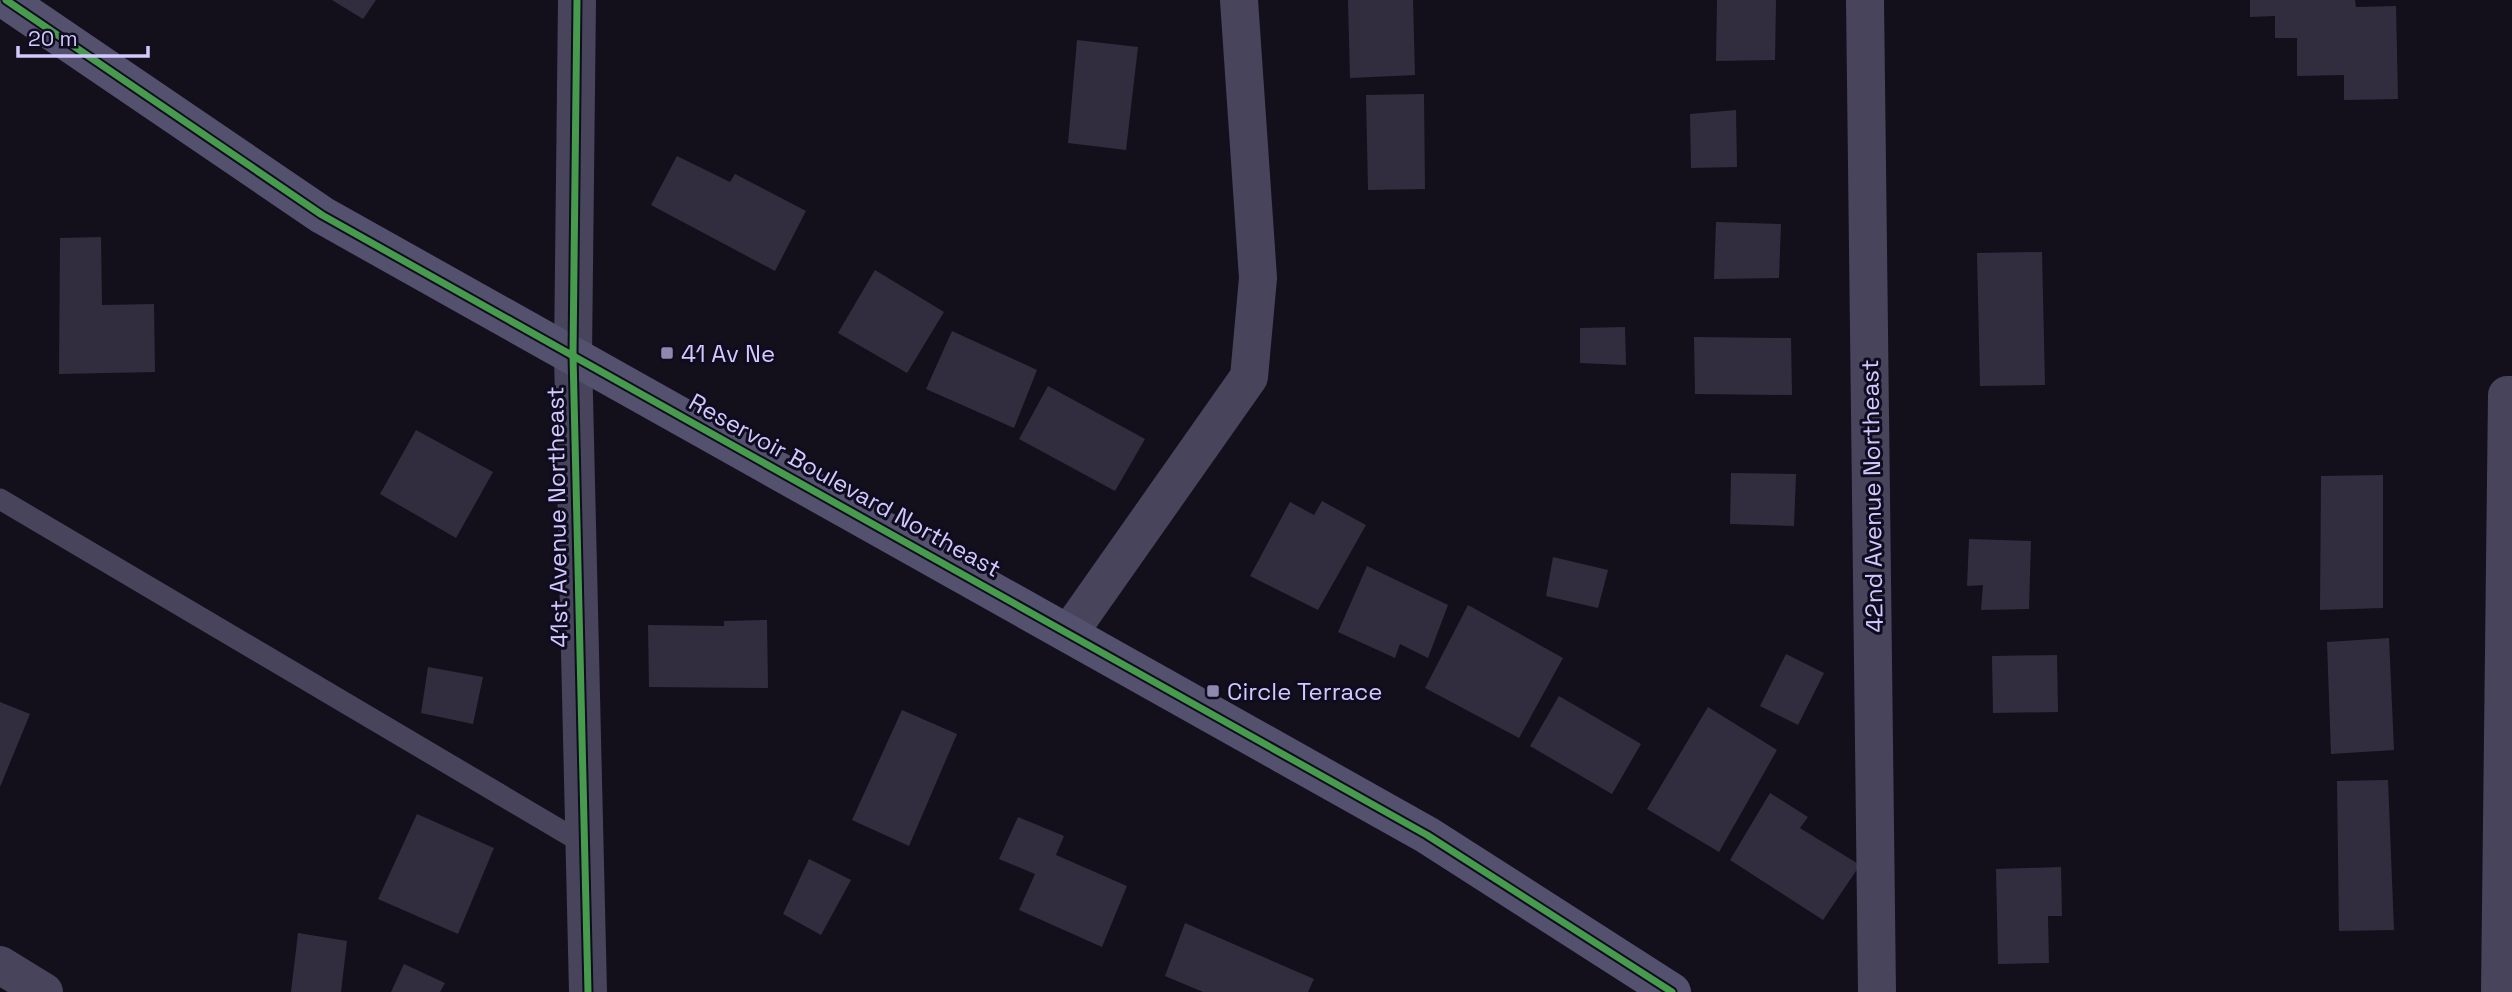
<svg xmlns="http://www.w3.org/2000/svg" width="2512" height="992" font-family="'Space Grotesk',sans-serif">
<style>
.building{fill:#312d3e}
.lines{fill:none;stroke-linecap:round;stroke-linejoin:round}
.lane{stroke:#47445c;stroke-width:21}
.street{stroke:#47445c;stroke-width:38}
.secondary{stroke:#54516f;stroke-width:38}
.cycleway-casing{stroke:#100c1f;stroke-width:11}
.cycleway{stroke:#469c4c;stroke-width:7}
.poi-dot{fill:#8f88af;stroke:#100c1f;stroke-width:2.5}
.labels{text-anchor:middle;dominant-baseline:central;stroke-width:6;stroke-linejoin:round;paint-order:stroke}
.poi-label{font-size:24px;fill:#d2c9ff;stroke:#100c1f;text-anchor:start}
.street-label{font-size:24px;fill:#d2c9ff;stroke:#100c1f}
</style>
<rect width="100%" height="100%" fill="#13101b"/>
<g class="building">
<path d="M332 0H376L363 19Z"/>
<path d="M1348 0H1413L1415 75 1350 78Z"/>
<path d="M1717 0H1776L1775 60 1716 61Z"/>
<path d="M2250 0H2355L2356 7 2396 6 2398 99 2344 100V75L2297 76V38H2275V16L2250 17Z"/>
<path d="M1077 40 1138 47 1126 150 1068 143Z"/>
<path d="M1424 94 1425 189 1368 190 1366 95Z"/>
<path d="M1736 110 1737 167 1691 168 1690 114Z"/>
<path d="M677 156 730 182 735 174 806 211 775 271 651 205Z"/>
<path d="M1716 222 1781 224 1779 278 1714 279Z"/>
<path d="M101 237 102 305 154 304 155 372 59 374 60 238Z"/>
<path d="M2042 252 2045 385 1980 386 1977 253Z"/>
<path d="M875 270 944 312 907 373 838 333Z"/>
<path d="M1625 327 1626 365 1580 363V328Z"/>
<path d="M952 331 1037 370 1014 428 926 389Z"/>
<path d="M1694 337 1791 338 1792 395 1695 394Z"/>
<path d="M1048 386 1145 439 1115 491 1019 439Z"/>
<path d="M416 430 493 472 456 538 380 494Z"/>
<path d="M1731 473 1796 474 1794 526 1730 524Z"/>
<path d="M2383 475V608L2320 610 2321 476Z"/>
<path d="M1322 501 1366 525 1318 610 1250 576 1290 502 1314 515Z"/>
<path d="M1969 539 2031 541 2029 609 1981 610 1983 585 1967 586Z"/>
<path d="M1553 557 1608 570 1598 608 1546 596Z"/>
<path d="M1367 566 1448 605 1428 658 1400 644 1395 658 1338 632Z"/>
<path d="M1468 605 1563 658 1519 738 1425 688Z"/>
<path d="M767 620 768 688 649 687 648 625 724 626V621Z"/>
<path d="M2389 638 2394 750 2331 754 2327 642Z"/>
<path d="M1786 654 1824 673 1798 725 1760 706Z"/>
<path d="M2057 655 2058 712 1993 713 1992 656Z"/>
<path d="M428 667 483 677 473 724 421 713Z"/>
<path d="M1559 696 1641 744 1612 794 1530 746Z"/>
<path d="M0 702 30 714 0 787Z"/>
<path d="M1708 707 1777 750 1719 852 1647 809Z"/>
<path d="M902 710 957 734 909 846 852 820Z"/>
<path d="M2388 780 2394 930 2339 931 2337 781Z"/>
<path d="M1770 793 1808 817 1800 828 1860 865 1823 920 1730 860Z"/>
<path d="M417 814 494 848 458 934 378 899Z"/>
<path d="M1018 817 1064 836 1056 855 1127 886 1102 947 1019 910 1035 874 999 859Z"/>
<path d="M809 859 851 880 821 935 783 914Z"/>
<path d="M2061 867 2062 916H2048L2049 963 1998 964 1996 869Z"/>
<path d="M1185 923 1314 979 1308 992H1203L1165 976Z"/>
<path d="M298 933 347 941 341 992H291Z"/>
<path d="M404 964 445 983 440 992H391Z"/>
</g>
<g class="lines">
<path class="lane" d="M0 499 584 844"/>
<g class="street">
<path d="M577 0 573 355 588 992"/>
<path d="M1865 0 1877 992"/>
<path d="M1069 633 1249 377 1258 278 1239 0"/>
<path d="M0 965 44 992"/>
<path d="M2500 992 2507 395H2512"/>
</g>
<path class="secondary" d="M6 0 322 215 1427 835 1672 992"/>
<defs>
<g id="cycleway">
<path d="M6 0 322 215 1427 835 1672 992"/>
<path d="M577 0 573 355 588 992"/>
</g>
</defs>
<use href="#cycleway" class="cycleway-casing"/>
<use href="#cycleway" class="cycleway"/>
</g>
<g class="poi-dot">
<rect x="660" y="346" width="14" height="14" rx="3.5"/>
<rect x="1206" y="684" width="14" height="14" rx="3.5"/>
</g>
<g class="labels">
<g class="poi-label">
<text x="681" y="353">41 Av Ne</text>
<text x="1227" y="691">Circle Terrace</text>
</g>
<g class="street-label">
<text transform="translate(845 485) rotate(29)">Reservoir Boulevard Northeast</text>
<text transform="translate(1872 496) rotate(-91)">42nd Avenue Northeast</text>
<text transform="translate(557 517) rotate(-91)">41st Avenue Northeast</text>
</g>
</g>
<path d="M18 46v10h130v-10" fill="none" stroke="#d2c9ff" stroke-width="3.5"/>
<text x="28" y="46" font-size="21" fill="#d2c9ff" stroke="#100c1f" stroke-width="5" paint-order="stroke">20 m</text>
</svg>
